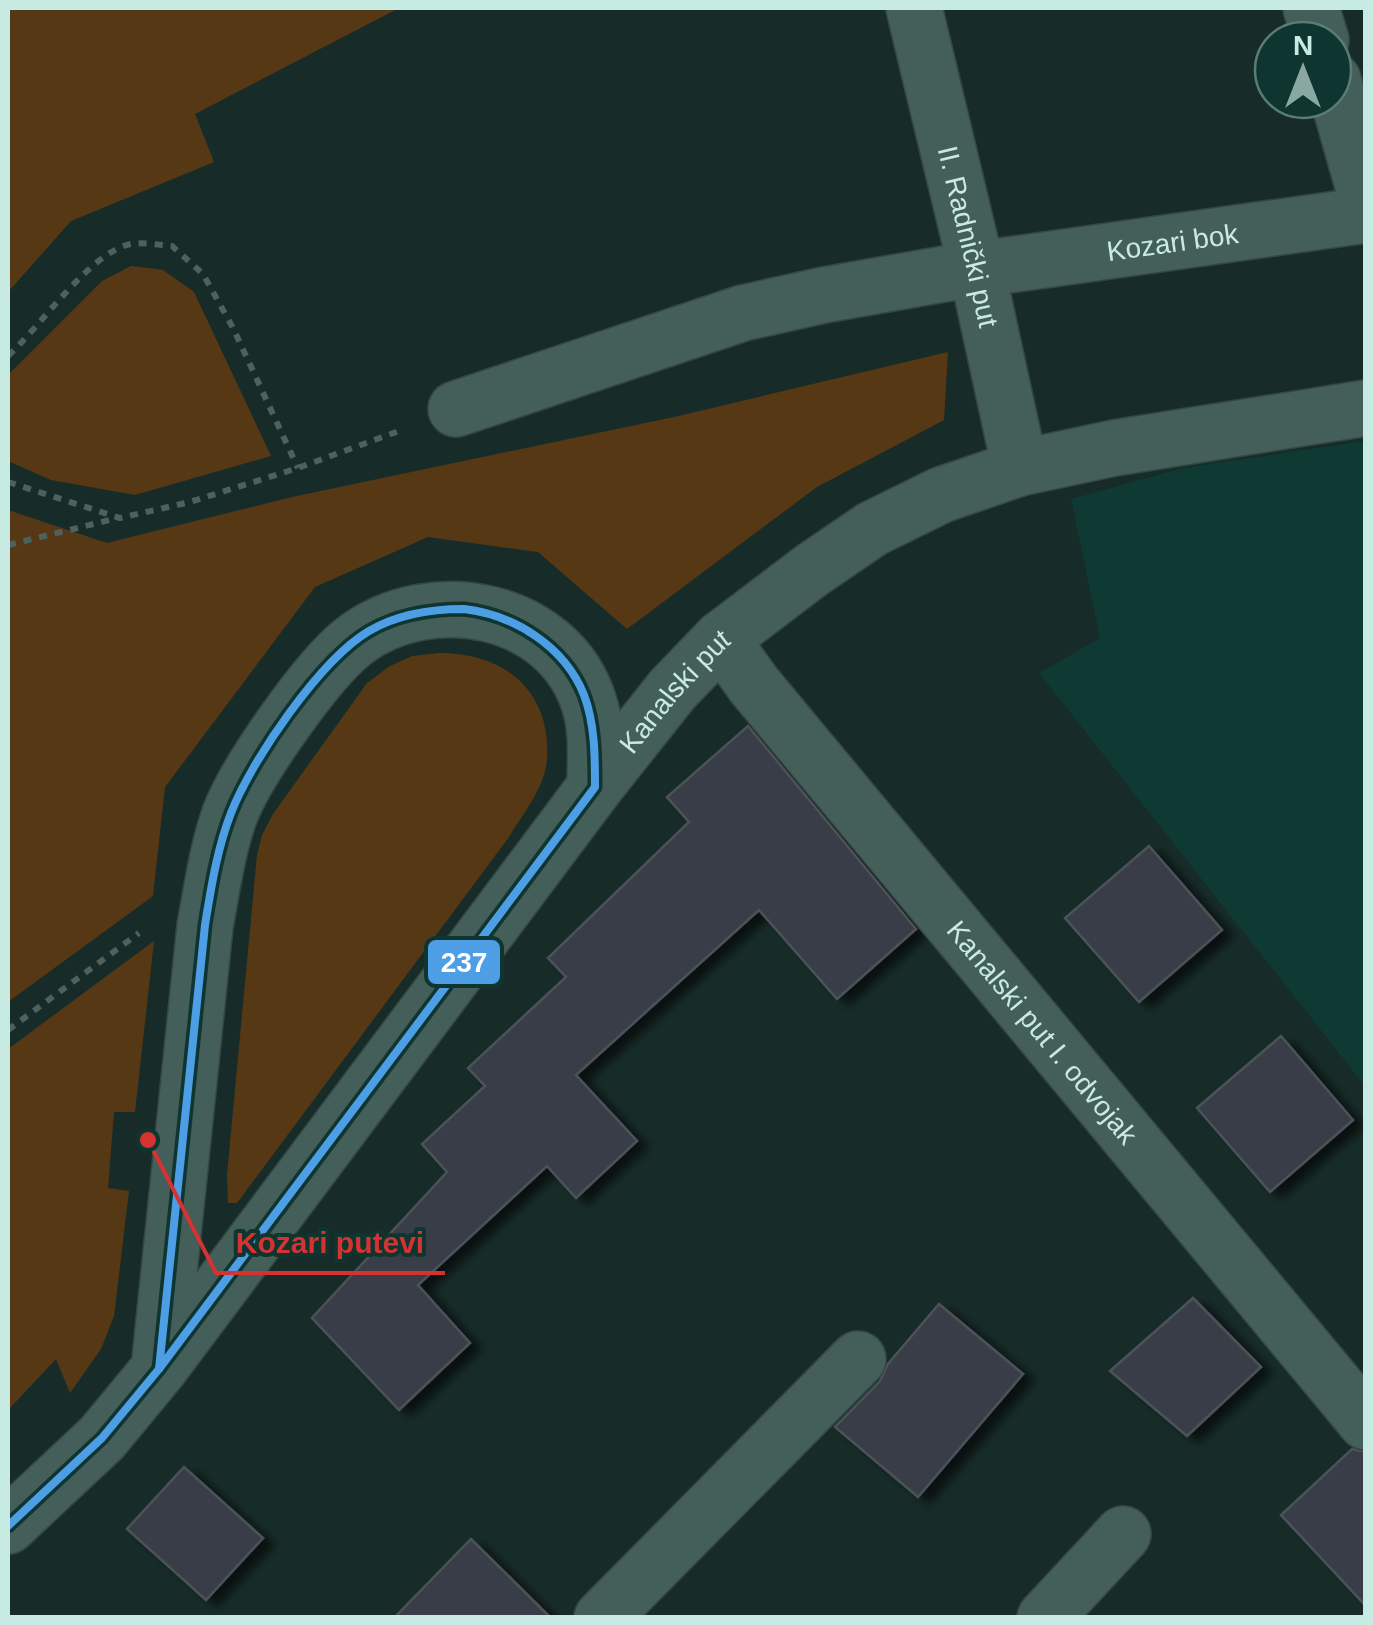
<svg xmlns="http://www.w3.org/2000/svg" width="1373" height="1625" font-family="Arial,sans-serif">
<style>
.built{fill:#0e3a33}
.green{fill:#573815}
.building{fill:#383e46;stroke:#4b5258;stroke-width:2.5;filter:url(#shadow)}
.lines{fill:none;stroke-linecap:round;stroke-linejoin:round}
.minor-casing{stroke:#354744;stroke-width:58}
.path{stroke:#4d615e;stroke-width:6;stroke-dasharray:8 8;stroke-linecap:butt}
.minor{stroke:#445e5a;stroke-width:55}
.bus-1-casing{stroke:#0e352f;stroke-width:15}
.bus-1{stroke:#4d9ee5;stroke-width:8}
.labels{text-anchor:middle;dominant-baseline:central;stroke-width:8;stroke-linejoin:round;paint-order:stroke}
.street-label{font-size:28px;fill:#c7eae3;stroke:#0e352f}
.leader{fill:none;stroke:#d53231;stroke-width:4}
.callout-dot{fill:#d53231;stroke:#0e352f;stroke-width:4}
.callout-label{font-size:30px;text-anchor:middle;font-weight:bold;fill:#d53231;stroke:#0e352f;stroke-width:8;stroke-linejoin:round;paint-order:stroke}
.line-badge{stroke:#0e352f;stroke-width:4}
.badge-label{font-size:28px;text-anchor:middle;font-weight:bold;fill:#fff}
</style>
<defs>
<filter id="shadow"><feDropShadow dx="11" dy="6" stdDeviation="5" flood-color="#0009"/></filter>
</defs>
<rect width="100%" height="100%" fill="#172c29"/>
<path class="built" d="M1365 441H1366L1365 1086 1039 673 1100 638 1071 499 1183 468Z"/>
<g class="green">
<path d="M8 8H399L195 114 214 162 71 221 8 292Z"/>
<path d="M131 266 163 270 194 292 271 456 135 495 51 480 8 461V375L102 281Z"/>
<path d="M948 352 944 420 817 487 627 629 538 552 428 537 315 587 165 787 153 896 8 1002V510L107 543 292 497 674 417Z"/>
<path d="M439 653C504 653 551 690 547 759 545 788 523 813 509 837L237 1203H228L227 1175 257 855 262 835 273 814 367 683 390 666 412 656Z"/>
<path d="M154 941 135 1112H114L108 1188 129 1191 114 1316 101 1349 70 1393 56 1359 8 1410V1049Z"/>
</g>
<g class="building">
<path d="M748 726 916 929 837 999 759 910 576 1075 637 1141 576 1198 547 1166 418 1285 470 1343 399 1410 312 1318 447 1172 422 1144 485 1086 468 1068 566 977 548 958 689 822 667 797Z"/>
<path d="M1149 846 1222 930 1139 1002 1065 918Z"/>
<path d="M1281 1036 1353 1120 1270 1192 1197 1108Z"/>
<path d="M1193 1298 1261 1367 1187 1436 1110 1371Z"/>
<path d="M939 1304 1023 1374 918 1497 835 1427 880 1381 888 1364Z"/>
<path d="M1352 1449 1366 1452V1606L1281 1515Z"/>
<path d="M184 1467 263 1538 206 1600 127 1529Z"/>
<path d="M471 1539 551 1618H394Z"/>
</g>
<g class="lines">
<defs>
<g id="minor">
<path id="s1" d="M914 8 977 270 1020 468"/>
<path d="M1311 8 1321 40"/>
<path d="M1333 80 1366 196"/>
<path id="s2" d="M456 409 743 313 824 295 944 274 1366 215"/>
<path id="s3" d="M721 639 754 685 1366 1422"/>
<path d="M159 1369 205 926C212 889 217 850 230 814 247 770 317 670 354 641 430 583 558 606 589 703 598 729 595 760 595 787"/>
<path id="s4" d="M8 1526 102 1438 159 1369 595 787 672 690 721 639 812 570 872 529 941 495 1020 468 1114 448 1366 408"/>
<path d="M602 1618 858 1359"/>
<path d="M1045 1618 1123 1534"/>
</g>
</defs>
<use href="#minor" class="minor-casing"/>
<g class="path">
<path d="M8 356C40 327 91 251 131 244 144 242 159 245 172 246L203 274 233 328 298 468"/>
<path d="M8 482 120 518 190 502 298 468 399 431"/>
<path d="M8 545 118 518"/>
<path d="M8 1030 139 933"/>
</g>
<use href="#minor" class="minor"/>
<defs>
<g id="bus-1">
<path d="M464 609C515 615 565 647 584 695 595 724 595 757 595 787L159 1369 205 925C211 888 217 849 231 813 251 761 320 660 369 631 398 614 431 609 464 609Z"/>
<path d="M8 1526 102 1438 159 1369"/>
</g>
</defs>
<use href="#bus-1" class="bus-1-casing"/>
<use href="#bus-1" class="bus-1"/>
</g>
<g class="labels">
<g class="street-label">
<text stroke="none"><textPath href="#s1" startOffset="235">II. Radnički put</textPath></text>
<text stroke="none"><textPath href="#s2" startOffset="738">Kozari bok</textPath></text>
<text stroke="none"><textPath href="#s4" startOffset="1070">Kanalski put</textPath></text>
<text stroke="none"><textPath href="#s3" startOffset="508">Kanalski put I. odvojak</textPath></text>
</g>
</g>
<path class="leader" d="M148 1140L216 1273H445"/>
<circle class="callout-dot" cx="148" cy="1140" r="10"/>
<g class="callout-label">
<text x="330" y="1253">Kozari putevi</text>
</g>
<rect class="line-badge" x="426" y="938" width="76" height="48" rx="10" fill="#4d9ee5"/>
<g class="badge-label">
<text x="464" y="972">237</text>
</g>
<rect width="1373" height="1625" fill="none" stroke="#c7eae3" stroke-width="20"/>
<g transform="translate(1303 70)"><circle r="48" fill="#0e352f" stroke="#587d77" stroke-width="2.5"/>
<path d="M0-8L18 38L0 25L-18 38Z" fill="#89a8a2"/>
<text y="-15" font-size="28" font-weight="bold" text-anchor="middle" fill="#c7eae3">N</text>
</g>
</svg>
